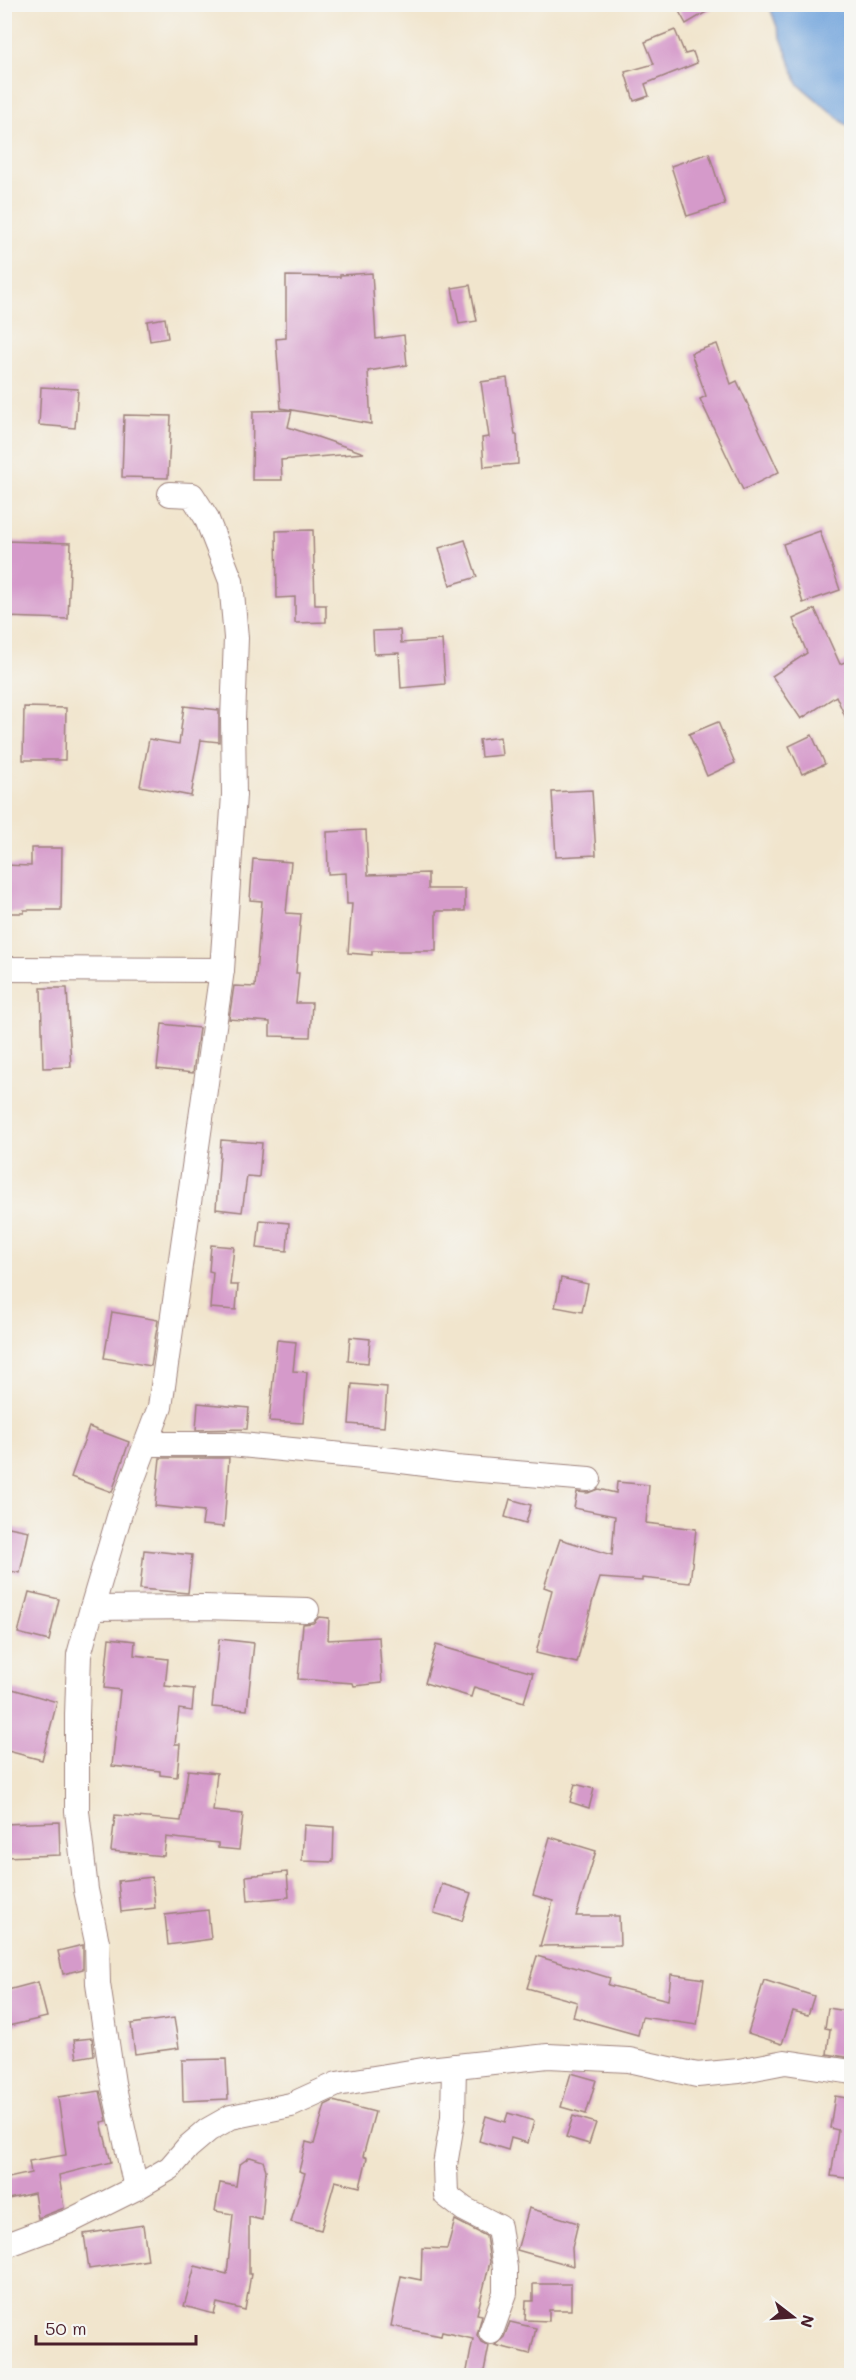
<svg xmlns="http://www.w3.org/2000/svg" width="856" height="2380" font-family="Mali,sans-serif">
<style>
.water{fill:#70a3dc;stroke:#5d6184;stroke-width:1.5}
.building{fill:#d59aca}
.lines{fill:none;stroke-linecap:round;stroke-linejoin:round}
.minor-casing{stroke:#9e827c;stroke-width:26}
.minor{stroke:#fff;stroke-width:24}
</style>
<rect width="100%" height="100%" fill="#f6f6f2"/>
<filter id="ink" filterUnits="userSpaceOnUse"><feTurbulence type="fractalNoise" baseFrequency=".0167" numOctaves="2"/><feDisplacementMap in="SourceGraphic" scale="12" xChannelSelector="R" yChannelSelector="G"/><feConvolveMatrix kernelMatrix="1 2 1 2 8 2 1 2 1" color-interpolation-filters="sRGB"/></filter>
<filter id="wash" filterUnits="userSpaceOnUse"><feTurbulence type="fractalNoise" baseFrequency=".008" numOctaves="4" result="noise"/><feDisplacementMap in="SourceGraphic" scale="24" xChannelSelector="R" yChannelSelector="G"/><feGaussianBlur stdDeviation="1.35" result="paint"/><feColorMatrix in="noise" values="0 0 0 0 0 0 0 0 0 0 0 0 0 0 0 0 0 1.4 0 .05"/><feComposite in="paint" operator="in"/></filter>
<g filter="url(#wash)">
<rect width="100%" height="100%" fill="#f1e5cd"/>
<path class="water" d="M769 5H851V129L798 84Z"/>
<g id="blocks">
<g class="building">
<path d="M675 4H720L686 24Z"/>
<path d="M675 30 685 54 693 52 697 63 645 84 649 96 634 101 625 72 654 64 645 42Z"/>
<path d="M709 153 725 204 687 216 671 166Z"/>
<path d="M372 273 376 339 404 335 407 365 368 371 371 424 281 408 276 339 286 338V276L340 277V275Z"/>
<path d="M470 285 477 321 459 324 452 288Z"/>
<path d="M165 318 168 338 150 341 147 321Z"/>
<path d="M717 344 731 384 737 381 779 472 743 490 700 399 706 396 691 353Z"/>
<path d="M507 378 515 435H517L518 464 484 467 482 438 489 437 481 382Z"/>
<path d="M41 387 78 389 75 428 39 425Z"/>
<path d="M292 410 288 427 364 453 281 460 282 480H252L253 411Z"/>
<path d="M124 415 171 416 168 478 122 477Z"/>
<path d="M313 530 315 605H326V622L295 623V597L277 598 276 531Z"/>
<path d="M820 531 840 590 803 603 783 544Z"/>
<path d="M465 540 477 577 450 585 439 548Z"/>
<path d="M4 541 71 543 68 619 4 617Z"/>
<path d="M815 609 840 664 852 659V732L836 696 801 719 772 676 807 653 793 619Z"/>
<path d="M400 630 401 643 442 640 445 684 401 688 399 653 374 654 373 631Z"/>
<path d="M184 706 219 710V742L201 740 191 796 140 786 149 739 179 744Z"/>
<path d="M24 707 66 708 65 760H23Z"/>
<path d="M718 722 735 763 707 776 689 734Z"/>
<path d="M812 735 825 764 802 774 789 746Z"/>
<path d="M500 737 502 755 481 757 479 740Z"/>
<path d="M592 790 596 855 556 857 552 792Z"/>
<path d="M366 830 368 875 428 873V889H465V911H436V951H372V955L348 953 352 904H347L346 873 328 874 327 832Z"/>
<path d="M31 848H62L61 910H24V913H4V865L31 866Z"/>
<path d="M253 859 291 862 286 913 301 914 296 973H299L296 1003H312L310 1037 270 1036V1022L229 1019 234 986 255 987 262 901 250 900Z"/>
<path d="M41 988H67L71 1067 43 1068Z"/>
<path d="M162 1024 199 1028 193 1073 157 1069Z"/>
<path d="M221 1140 262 1143 259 1177 247 1176 242 1212 216 1209Z"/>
<path d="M260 1220 289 1223 287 1251 257 1248Z"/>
<path d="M211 1245 234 1247 230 1285H238L236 1310 210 1308 213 1272 209 1271Z"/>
<path d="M561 1278 588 1284 582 1312 555 1307Z"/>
<path d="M112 1312 158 1320 151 1366 104 1358Z"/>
<path d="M350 1337 370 1339 368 1363 348 1361Z"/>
<path d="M277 1340 296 1342 293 1371 307 1372 303 1423 269 1421Z"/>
<path d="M352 1384 387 1387 384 1427 349 1424Z"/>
<path d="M198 1403 249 1408 247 1429 196 1430Z"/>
<path d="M89 1427 129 1442 112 1492 71 1477Z"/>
<path d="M160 1458H229L224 1527 202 1525 204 1511 155 1506Z"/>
<path d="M617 1482 649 1485 646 1523 696 1529 690 1583 642 1578V1581L600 1578 592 1603 577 1663 536 1653 552 1590 544 1587 560 1539 612 1555 615 1516 574 1508 577 1492 588 1493 598 1489 616 1493Z"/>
<path d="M510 1499 531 1505 526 1523 505 1517Z"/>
<path d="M4 1526 29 1531 20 1573 4 1570Z"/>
<path d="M144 1550 192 1555 188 1593 140 1589Z"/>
<path d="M29 1592 59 1599 49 1641 18 1633Z"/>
<path d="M319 1617 329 1618 328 1640 379 1637 382 1683 354 1686 353 1683 298 1679 303 1624 313 1623Z"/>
<path d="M109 1638 135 1641 134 1655 168 1659 165 1686 194 1689 192 1711 179 1709 175 1744H180L177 1777 160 1775V1771L112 1766 120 1690 104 1688Z"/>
<path d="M219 1639 254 1643 247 1710 212 1707Z"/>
<path d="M436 1645 533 1673 524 1702 474 1687 471 1697 425 1683Z"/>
<path d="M9 1688 57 1702 42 1760 4 1750V1703Z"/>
<path d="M188 1770 217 1773 213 1811 243 1814 239 1850 218 1848V1843L166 1837 164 1856 111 1851 115 1815 181 1821Z"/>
<path d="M575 1784 594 1789 589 1808 570 1802Z"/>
<path d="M59 1822 60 1855 4 1857V1824Z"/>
<path d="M304 1825 334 1827 333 1862 302 1861Z"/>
<path d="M550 1837 596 1851 576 1916H619L620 1945 540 1946 553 1901 533 1895Z"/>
<path d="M287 1872 289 1897 248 1901 246 1876Z"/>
<path d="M152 1877 155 1908 121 1912 118 1881Z"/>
<path d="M442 1884 471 1893 462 1921 434 1913Z"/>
<path d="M208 1910 211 1939 168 1945 165 1915Z"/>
<path d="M83 1945V1969L63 1974 58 1951Z"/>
<path d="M537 1956 610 1978 608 1985 668 2000 671 1974 704 1979 697 2025 642 2017 638 2035 573 2017 577 2002 527 1988Z"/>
<path d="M764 1980 814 1996 808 2015 793 2011 782 2044 748 2033Z"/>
<path d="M38 1982 47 2017 4 2027V1991Z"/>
<path d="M828 2008 852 2012V2058L827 2054 830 2029 825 2028Z"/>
<path d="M174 2018 179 2048 135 2054 131 2024Z"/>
<path d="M92 2038 94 2055 77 2058 74 2040Z"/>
<path d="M226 2059 228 2099 183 2101 182 2060Z"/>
<path d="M571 2073 596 2080 586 2114 561 2107Z"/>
<path d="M100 2091 107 2121 101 2122 111 2162 59 2175 64 2208 38 2218 34 2193 4 2200V2179L31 2173 29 2161 66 2155 58 2097Z"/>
<path d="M835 2096 852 2099V2179L831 2176 838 2130 830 2128Z"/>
<path d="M333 2101 375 2112 363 2156 367 2158 360 2187 335 2181 321 2230 291 2222 305 2173 299 2171 306 2142 314 2144 325 2105Z"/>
<path d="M508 2113 534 2121 528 2143 511 2138 508 2150 479 2141 486 2116 505 2122Z"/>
<path d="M573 2116 596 2123 589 2144 566 2137Z"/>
<path d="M250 2157 263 2161 266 2170 262 2220 249 2217V2274H251L245 2310 217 2303 214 2314 184 2306 195 2266 227 2274 233 2214 215 2211 220 2183 236 2186 239 2165Z"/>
<path d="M529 2208 578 2223 572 2248 573 2266 517 2250Z"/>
<path d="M455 2220 486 2236 490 2262 477 2314 482 2315 477 2335 481 2342 489 2346 483 2376H466L473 2339 442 2332 441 2336 391 2326 401 2276 421 2280 422 2248 447 2249Z"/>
<path d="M143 2225 148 2260 89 2269 84 2234Z"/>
<path d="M533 2284H571V2310H549V2321L525 2320 526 2301H533Z"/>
<path d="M510 2322 536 2328 530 2354 495 2345 504 2337Z"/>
</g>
</g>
</g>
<g filter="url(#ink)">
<use href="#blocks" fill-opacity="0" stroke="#9e827c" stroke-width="1.5"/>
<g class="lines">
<defs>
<g id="minor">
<path d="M4 969 222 970"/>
<path d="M147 1444H231L394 1460 456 1468 589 1479"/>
<path d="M92 1608 203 1607 307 1610"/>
<path d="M454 2066 453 2117 445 2165 446 2195 464 2209 499 2227 505 2268V2293L491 2332"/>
<path d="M136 2188 113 2083 98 1984 97 1942 86 1890 77 1811V1715L79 1655 92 1608 121 1510 160 1407 222 970 234 795 233 719 236 638 231 581 206 517 192 495 170 494"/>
<path d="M4 2246 70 2221 136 2188 170 2168 188 2147 208 2130 231 2117 291 2105 337 2084 429 2069 548 2056 629 2060 697 2075 739 2071 785 2062 852 2072"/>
</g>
</defs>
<use href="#minor" class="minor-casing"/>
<use href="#minor" class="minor"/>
</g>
</g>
<rect width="856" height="2380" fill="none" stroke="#f6f6f2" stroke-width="24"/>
<g transform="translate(793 2317) rotate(107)" stroke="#f6f6f2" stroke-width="4.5" paint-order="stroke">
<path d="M0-4.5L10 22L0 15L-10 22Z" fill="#4a1f2b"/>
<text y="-9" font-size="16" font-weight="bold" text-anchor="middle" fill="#4a1f2b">N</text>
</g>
<path d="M36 2335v9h160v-9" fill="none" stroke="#4a1f2b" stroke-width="3"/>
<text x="45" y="2335" font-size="18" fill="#4a1f2b" stroke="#f6f6f2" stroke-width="4.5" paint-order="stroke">50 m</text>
</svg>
